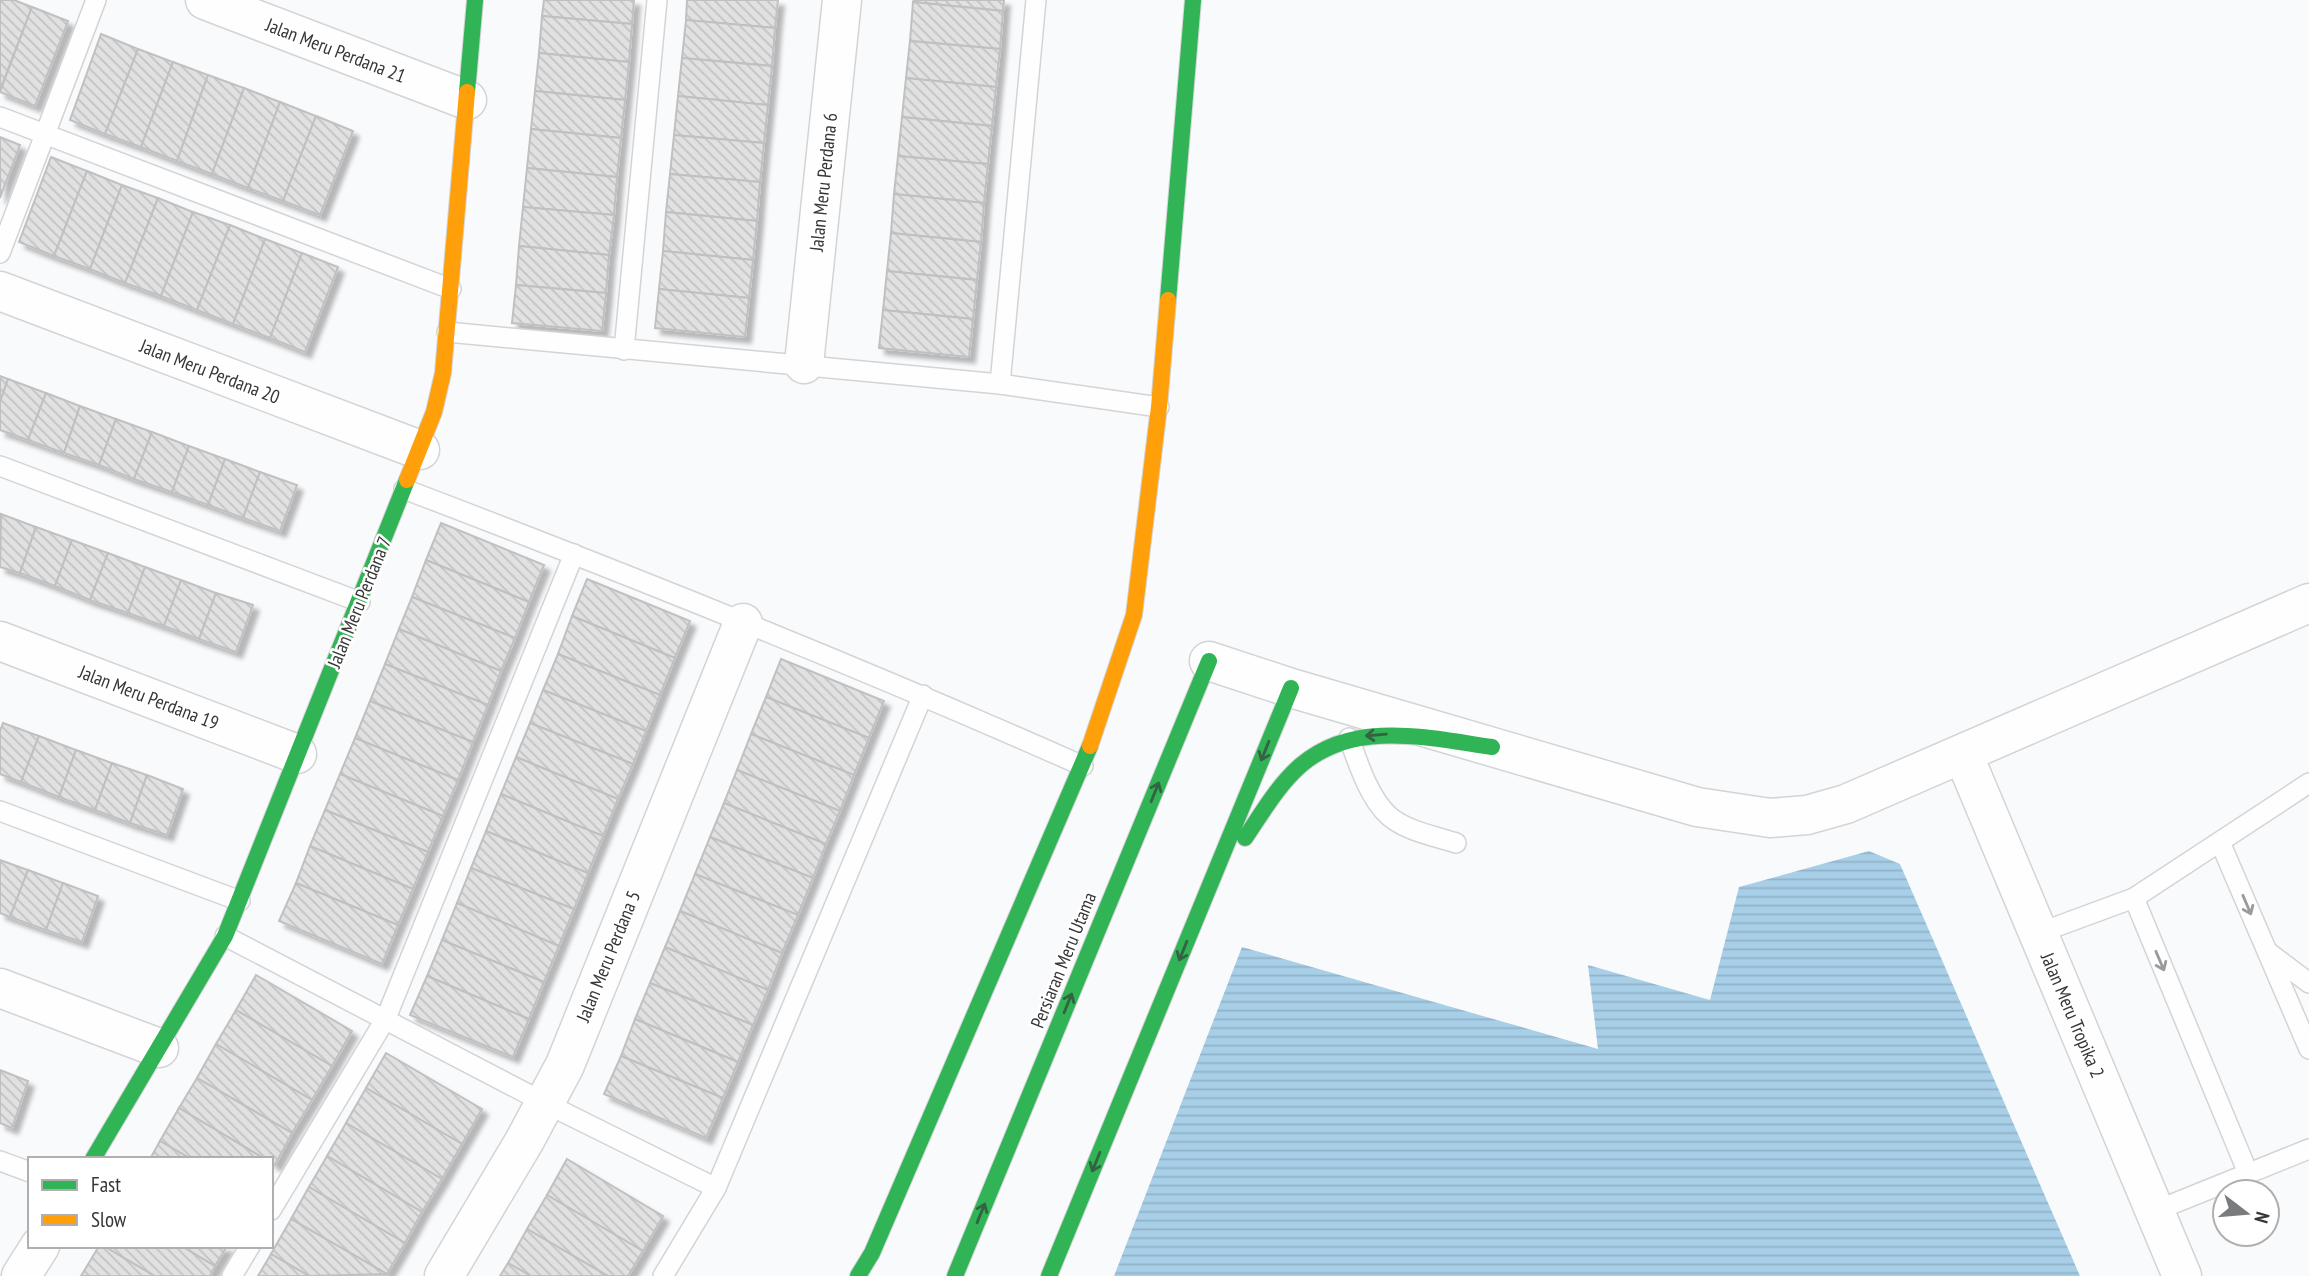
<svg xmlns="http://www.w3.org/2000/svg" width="2309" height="1276" font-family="'PT Sans Narrow',sans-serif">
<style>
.water{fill:url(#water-rules)}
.building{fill:url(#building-back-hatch);stroke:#c0c0c1;stroke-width:2;filter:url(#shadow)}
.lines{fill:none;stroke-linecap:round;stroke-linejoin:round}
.lane-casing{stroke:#d3d4d6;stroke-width:22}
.street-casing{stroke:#d3d4d6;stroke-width:41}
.fast-casing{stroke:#d3d4d6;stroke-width:18}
.slow-casing{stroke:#d3d4d6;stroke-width:18}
.lane{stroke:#fefeff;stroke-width:19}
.street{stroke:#fefeff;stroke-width:38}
.fast{stroke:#30b455;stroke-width:16}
.slow{stroke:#ff9f0a;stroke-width:16}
.oneway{stroke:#346242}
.oneway2{stroke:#9a9a9c}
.labels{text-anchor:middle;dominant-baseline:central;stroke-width:5;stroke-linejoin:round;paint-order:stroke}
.street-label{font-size:19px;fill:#363638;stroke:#fff}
</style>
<defs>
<pattern id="water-rules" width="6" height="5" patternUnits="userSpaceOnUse" patternTransform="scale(1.75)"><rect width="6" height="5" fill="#a8cfe8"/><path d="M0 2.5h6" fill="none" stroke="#91b2c8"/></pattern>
<pattern id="building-back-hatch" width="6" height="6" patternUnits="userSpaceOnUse" patternTransform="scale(1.75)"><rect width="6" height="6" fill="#e1e1e2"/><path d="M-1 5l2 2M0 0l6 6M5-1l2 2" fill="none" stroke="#c2c2c3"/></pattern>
<filter id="shadow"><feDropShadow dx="6" dy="6" stdDeviation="2" flood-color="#0004"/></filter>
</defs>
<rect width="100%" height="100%" fill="#f9fafc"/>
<path class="water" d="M1869 851 1900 864 2080 1276H1114L1242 947 1598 1049 1588 965 1710 1000 1739 887Z"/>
<g class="building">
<path d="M0 0H14L32 7 0 90Z"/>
<path d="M544 0H634L632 24 542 16Z"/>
<path d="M687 0H778L775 28 686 20Z"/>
<path d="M914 0H1004L1003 11 913 2Z"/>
<path d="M913 2 1003 11 1000 49 910 41Z"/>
<path d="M32 7 68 21 35 106 0 92Z"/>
<path d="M542 16 632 24 629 62 539 53Z"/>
<path d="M686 20 775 28 772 66 682 58Z"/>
<path d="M101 34 138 49 105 134 70 120Z"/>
<path d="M910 41 1000 49 996 87 906 78Z"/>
<path d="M138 49 173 62 141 147 105 134Z"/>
<path d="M539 53 629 62 625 100 535 91Z"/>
<path d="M682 58 772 66 768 105 678 96Z"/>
<path d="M173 62 208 75 177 161 141 147Z"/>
<path d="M208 75 244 88 212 174 177 161Z"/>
<path d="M906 78 996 87 992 126 902 117Z"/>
<path d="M244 88 280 102 248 188 212 174Z"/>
<path d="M535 91 625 100 621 138 531 129Z"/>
<path d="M678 96 768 105 764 143 674 135Z"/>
<path d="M280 102 316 116 283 201 248 188Z"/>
<path d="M316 116 353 131 320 215 283 201Z"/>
<path d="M902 117 992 126 988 164 898 156Z"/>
<path d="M531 129 621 138 617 177 527 168Z"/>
<path d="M674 135 764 143 760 182 670 174Z"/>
<path d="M0 137 20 145 0 198Z"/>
<path d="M898 156 988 164 984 203 894 194Z"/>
<path d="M51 157 87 171 54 256 19 242Z"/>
<path d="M527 168 617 177 614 215 523 207Z"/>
<path d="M87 171 122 185 90 269 54 256Z"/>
<path d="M670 174 760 182 757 221 666 212Z"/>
<path d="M122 185 158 198 125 283 90 269Z"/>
<path d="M894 194 984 203 981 242 891 233Z"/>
<path d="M158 198 193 212 161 296 125 283Z"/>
<path d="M523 207 614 215 609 255 519 246Z"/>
<path d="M193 212 230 225 197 310 161 296Z"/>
<path d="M666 212 757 221 753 260 663 251Z"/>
<path d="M230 225 265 239 233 324 197 310Z"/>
<path d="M891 233 981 242 977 280 887 271Z"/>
<path d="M265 239 302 253 270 338 233 324Z"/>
<path d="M519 246 609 255 606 293 516 285Z"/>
<path d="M663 251 753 260 749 298 659 289Z"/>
<path d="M302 253 338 267 305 352 270 338Z"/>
<path d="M887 271 977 280 973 319 883 310Z"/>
<path d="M516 285 606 293 602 331 512 323Z"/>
<path d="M659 289 749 298 745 337 655 328Z"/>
<path d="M883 310 973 319 969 357 879 348Z"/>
<path d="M0 376 8 379 0 402Z"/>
<path d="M8 379 46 393 28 440 0 430V402Z"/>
<path d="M46 393 80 406 64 453 28 440Z"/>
<path d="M80 406 116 419 99 465 64 453Z"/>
<path d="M116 419 152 432 134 479 99 465Z"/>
<path d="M152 432 189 446 172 492 134 479Z"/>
<path d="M189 446 225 459 208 505 172 492Z"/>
<path d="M225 459 260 472 243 518 208 505Z"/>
<path d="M260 472 297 485 280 531 243 518Z"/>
<path d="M1 514 36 527 20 573 0 567Z"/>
<path d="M441 523 544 565 529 602 426 560Z"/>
<path d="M36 527 72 540 55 586 20 573Z"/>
<path d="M72 540 108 553 90 600 55 586Z"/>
<path d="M108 553 145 567 128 613 90 600Z"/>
<path d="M426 560 529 602 515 638 412 597Z"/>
<path d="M145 567 181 580 164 626 128 613Z"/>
<path d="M587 579 690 621 675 658 572 616Z"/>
<path d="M181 580 216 593 199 639 164 626Z"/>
<path d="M216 593 253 605 236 652 199 639Z"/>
<path d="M412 597 515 638 501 671 399 629Z"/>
<path d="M572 616 675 658 660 695 558 654Z"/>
<path d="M399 629 501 671 488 705 385 664Z"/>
<path d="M558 654 660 695 646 731 543 690Z"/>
<path d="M781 659 884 701 869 738 766 697Z"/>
<path d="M385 664 488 705 473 742 370 701Z"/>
<path d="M543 690 646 731 633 764 530 723Z"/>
<path d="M766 697 869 738 854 775 751 734Z"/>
<path d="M370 701 473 742 458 780 355 738Z"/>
<path d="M3 723 39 736 21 782 0 774V731Z"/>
<path d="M530 723 633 764 618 799 516 757Z"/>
<path d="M751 734 854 775 840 811 737 770Z"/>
<path d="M39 736 76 750 59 797 21 782Z"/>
<path d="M355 738 458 780 443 816 340 774Z"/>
<path d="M76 750 112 763 95 810 59 797Z"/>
<path d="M516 757 618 799 603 836 501 794Z"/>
<path d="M112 763 147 775 130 823 95 810Z"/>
<path d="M737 770 840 811 826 844 724 803Z"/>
<path d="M340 774 443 816 428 852 325 810Z"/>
<path d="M147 775 183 789 167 835 130 823Z"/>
<path d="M501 794 603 836 588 873 486 831Z"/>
<path d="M724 803 826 844 813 878 710 837Z"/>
<path d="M325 810 428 852 413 889 310 846Z"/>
<path d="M486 831 588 873 574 909 471 868Z"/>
<path d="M710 837 813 878 798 915 695 874Z"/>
<path d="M310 846 413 889 398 925 296 883Z"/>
<path d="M0 860 28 870 10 917 0 913Z"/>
<path d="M471 868 574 909 559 946 457 903Z"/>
<path d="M28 870 63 883 46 930 10 917Z"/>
<path d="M695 874 798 915 782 953 680 911Z"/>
<path d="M63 883 98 896 82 942 46 930Z"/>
<path d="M296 883 398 925 382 964 279 921Z"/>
<path d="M457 903 559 946 544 982 442 940Z"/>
<path d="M680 911 782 953 768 990 665 947Z"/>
<path d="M442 940 544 982 529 1019 427 976Z"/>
<path d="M665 947 768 990 753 1025 650 983Z"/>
<path d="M256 975 352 1031 332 1066 236 1010Z"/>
<path d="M427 976 529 1019 513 1057 410 1015Z"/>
<path d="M650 983 753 1025 738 1062 635 1019Z"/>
<path d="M236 1010 332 1066 312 1100 216 1044Z"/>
<path d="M635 1019 738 1062 723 1098 621 1056Z"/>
<path d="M216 1044 312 1100 292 1133 197 1078Z"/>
<path d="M386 1053 482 1109 462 1144 366 1088Z"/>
<path d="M621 1056 723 1098 706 1138 604 1094Z"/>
<path d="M0 1070 28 1081 12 1128 0 1123Z"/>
<path d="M197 1078 292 1133 275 1165 271 1163V1159H265L179 1108Z"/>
<path d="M366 1088 462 1144 442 1179 346 1123Z"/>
<path d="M179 1108 265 1159H191L160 1141Z"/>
<path d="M346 1123 442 1179 422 1212 327 1156Z"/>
<path d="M160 1141 191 1159H150Z"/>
<path d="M327 1156 422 1212 405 1243 309 1187Z"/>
<path d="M567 1159 663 1216 643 1251 547 1195Z"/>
<path d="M309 1187 405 1243 387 1274 291 1219Z"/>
<path d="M547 1195 643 1251 628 1276H608L527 1229Z"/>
<path d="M291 1219 387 1274 309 1276 271 1254Z"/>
<path d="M527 1229 608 1276H531L508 1263Z"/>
<path d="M99 1246H104L155 1276H81Z"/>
<path d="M104 1246H182L215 1266 210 1276H155Z"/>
<path d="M182 1246H227L215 1266Z"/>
<path d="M271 1254 309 1276H258Z"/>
<path d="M508 1263 531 1276H500Z"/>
</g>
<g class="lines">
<defs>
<g id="lane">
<path d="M0 117 451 289"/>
<path d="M0 253 96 0"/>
<path d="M447 332 1000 384 1159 407"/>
<path d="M624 350 657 0"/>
<path d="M1000 384 1036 0"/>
<path d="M0 466 360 602"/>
<path d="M404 489C633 576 860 667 1083 766"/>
<path d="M1349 738C1358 763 1369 798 1389 816 1406 831 1435 836 1456 843"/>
<path d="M0 811 240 901"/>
<path d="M2220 842 2309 1049"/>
<path d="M2134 898 2248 1173"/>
<path d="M2039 933 2134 898 2309 783"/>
<path d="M225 936 545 1103 716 1188"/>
<path d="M2268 952 2309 983"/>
<path d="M0 1161 30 1172"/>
<path d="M271 1210 386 1018 574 554"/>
<path d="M2155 1211 2309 1149"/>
<path d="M232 1276 250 1246"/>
<path d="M663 1276 716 1188 923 695"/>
</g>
<g id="street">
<path d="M205 0 467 100"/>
<path d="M0 291 420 450"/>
<path d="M804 364 842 0"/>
<path d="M0 641 297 754"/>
<path d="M1209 661 1291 688 1697 807 1770 818 1807 815 1846 804 2309 603"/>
<path d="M1963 754 2182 1276"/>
<path d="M0 988 159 1048"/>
<path d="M21 1276 40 1246"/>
<path d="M444 1276 525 1140 565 1065 743 623"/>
</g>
<g id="fast">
<path d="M467 92 475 0"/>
<path d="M1168 300 1193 0"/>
<path d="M1245 838C1262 813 1278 785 1301 765 1355 719 1428 738 1492 747"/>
<path d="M93 1159 225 936 407 480"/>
<path d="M858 1276 872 1253 1090 746"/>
<path d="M955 1276 1209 661"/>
<path d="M1049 1276 1291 688"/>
</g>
<g id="slow">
<path d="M407 480 434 412 443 373 467 92"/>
<path d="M1090 746 1134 615 1159 407 1168 300"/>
</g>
</defs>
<use href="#lane" class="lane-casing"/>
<use href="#street" class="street-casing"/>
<use href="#fast" class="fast-casing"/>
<use href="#slow" class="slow-casing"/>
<use href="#lane" class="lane"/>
<use href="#street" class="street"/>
<use href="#fast" class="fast"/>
<use href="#slow" class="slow"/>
</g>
<defs><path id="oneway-shaft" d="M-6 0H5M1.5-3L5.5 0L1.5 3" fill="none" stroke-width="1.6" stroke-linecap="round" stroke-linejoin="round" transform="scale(1.75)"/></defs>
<g class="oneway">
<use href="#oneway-shaft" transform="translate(1376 735) rotate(175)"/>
<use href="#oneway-shaft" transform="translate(1265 751) rotate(112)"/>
<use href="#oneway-shaft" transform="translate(1155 792) rotate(-68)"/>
<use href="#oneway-shaft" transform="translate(1183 951) rotate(112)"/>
<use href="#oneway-shaft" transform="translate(1068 1003) rotate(-68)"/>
<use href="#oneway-shaft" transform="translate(1096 1162) rotate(112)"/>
<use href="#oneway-shaft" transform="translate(981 1213) rotate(-68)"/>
</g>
<g class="oneway2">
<use href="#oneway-shaft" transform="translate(2247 905) rotate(67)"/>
<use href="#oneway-shaft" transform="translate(2160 961) rotate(67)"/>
</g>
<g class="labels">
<g class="street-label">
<text transform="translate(336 50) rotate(21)">Jalan Meru Perdana 21</text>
<text transform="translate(823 182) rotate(-84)">Jalan Meru Perdana 6</text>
<text transform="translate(210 371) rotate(21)">Jalan Meru Perdana 20</text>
<text transform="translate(359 602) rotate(-68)">Jalan Meru Perdana 7</text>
<text transform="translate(149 697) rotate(21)">Jalan Meru Perdana 19</text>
<text transform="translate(608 956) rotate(-68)">Jalan Meru Perdana 5</text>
<text transform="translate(1063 960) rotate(-68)">Persiaran Meru Utama</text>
<text transform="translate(2073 1015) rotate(67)">Jalan Meru Tropika 2</text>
</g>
</g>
<rect x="28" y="1157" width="245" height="91" fill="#ffffff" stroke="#afafaf" stroke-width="2"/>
<rect x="42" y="1180" width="35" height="10" fill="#30b455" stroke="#afafaf" stroke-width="2"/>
<text x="91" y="1192" font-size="21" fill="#363638">Fast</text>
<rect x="42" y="1215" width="35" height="10" fill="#ff9f0a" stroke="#afafaf" stroke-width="2"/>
<text x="91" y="1227" font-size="21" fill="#363638">Slow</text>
<g transform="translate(2246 1213) rotate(106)"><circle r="33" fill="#ffffff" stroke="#afafaf" stroke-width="2"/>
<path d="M0-5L12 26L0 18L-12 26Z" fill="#7a7b7d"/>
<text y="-10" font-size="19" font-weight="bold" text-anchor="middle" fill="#363638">N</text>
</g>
</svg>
